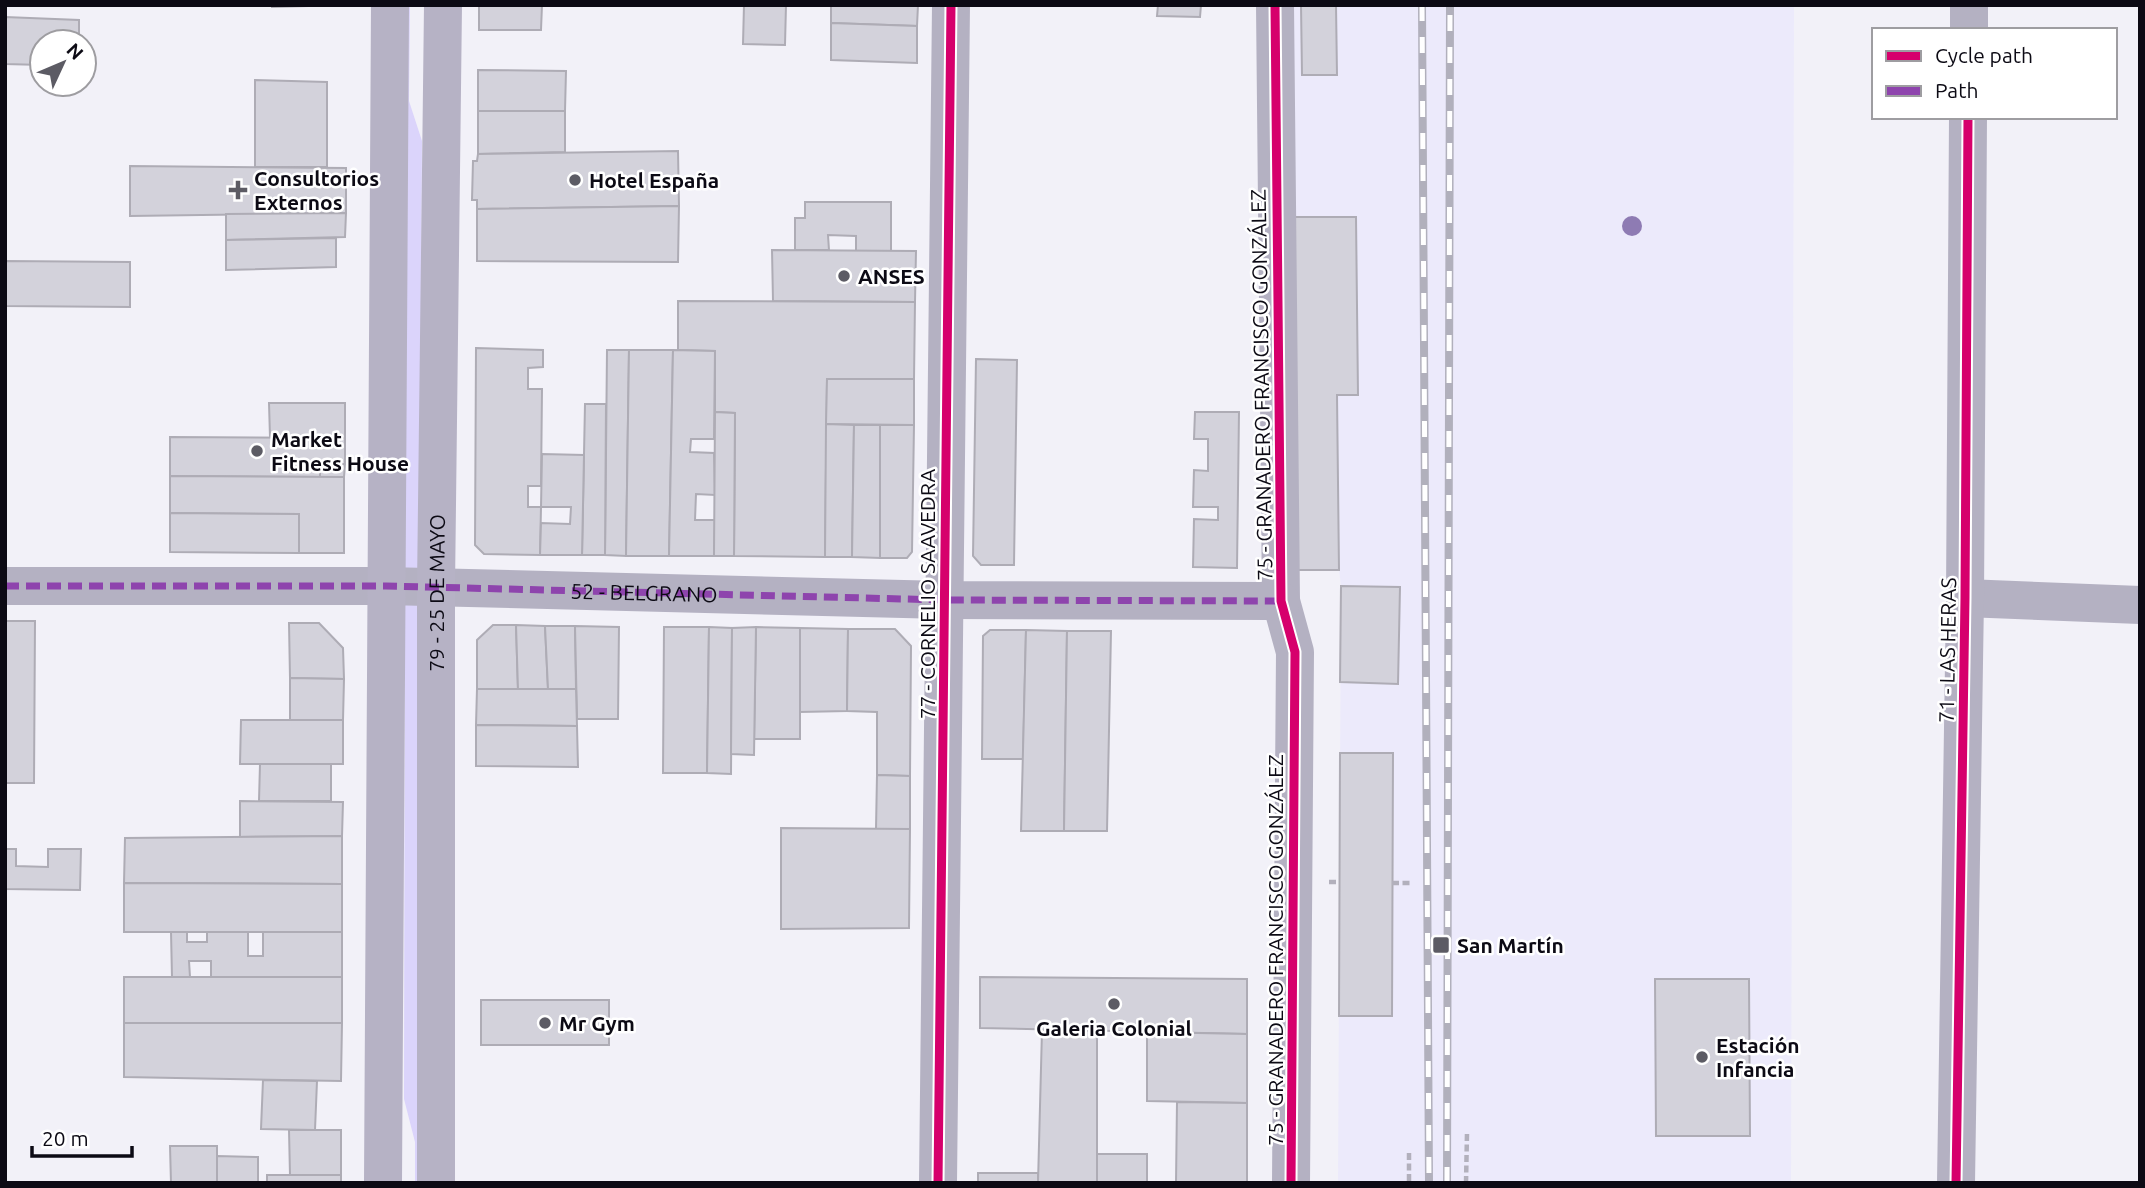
<svg xmlns="http://www.w3.org/2000/svg" width="2145" height="1188" font-family="Ubuntu,sans-serif">
<style>
.built{fill:#eceafb}
.green{fill:#dbd4fb}
.building{fill:#d3d2db;stroke:#aeacb5;stroke-width:2}
.lines{fill:none;stroke-linecap:round;stroke-linejoin:round}
.path{stroke:#b2b0bc;stroke-width:4.5;stroke-dasharray:7 3.5;stroke-linecap:butt}
.minor{stroke:#b4b1c2;stroke-width:38}
.major{stroke:#b6b2c5;stroke-width:38}
.rail-casing{stroke:#b1b0bc;stroke-width:8}
.rail{stroke:#fff;stroke-width:5;stroke-dasharray:16;stroke-linecap:butt}
.quiet{stroke:#8e44ad;stroke-width:7;stroke-dasharray:14 7;stroke-linecap:butt}
.cycleway-casing{stroke:#fff;stroke-width:13}
.cycleway{stroke:#d6006c;stroke-width:9}
.tree{fill:#8e7bb3}
.poi-dot{fill:#5c5b64;stroke:#fff;stroke-width:2.5}
.labels{text-anchor:middle;dominant-baseline:central;stroke-width:5;stroke-linejoin:round;paint-order:stroke}
.poi-label{font-size:21px;font-weight:bold;fill:#0c0a14;stroke:#fff;text-anchor:start}
.street-label{font-size:21px;fill:#0c0a14;stroke:#fff}
</style>
<rect width="100%" height="100%" fill="#f2f1f8"/>
<path class="built" d="M1287 5H1794L1791 1183H1338L1341 586 1339 570H1292Z"/>
<path class="green" d="M406 5H410L409 101 422 141 417 1183H415V1142L404 1099Z"/>
<g class="building">
<path d="M272 5H346L272 7Z"/>
<path d="M479 5H542L541 30H479Z"/>
<path d="M744 5H786L785 45 743 44Z"/>
<path d="M831 5H918L917 26 831 23Z"/>
<path d="M1158 5H1201L1200 17 1157 16Z"/>
<path d="M1301 5H1336L1337 75H1302Z"/>
<path d="M5 17 79 20V42H42V65L5 64Z"/>
<path d="M831 23 917 26V63L831 60Z"/>
<path d="M478 70 566 71 565 111H478Z"/>
<path d="M255 80 327 82V167H255Z"/>
<path d="M478 111H565V152L478 154Z"/>
<path d="M678 151 679 206 477 209V200H472L473 161H477L478 154Z"/>
<path d="M130 166 346 168V213L130 216Z"/>
<path d="M805 202H891V251H856V236L828 235 829 250H795V218H805Z"/>
<path d="M679 206 678 262 477 261V209Z"/>
<path d="M346 213 345 237 226 240V214Z"/>
<path d="M1289 217H1356L1358 395H1337L1339 570H1292Z"/>
<path d="M336 238V267L226 270V240Z"/>
<path d="M772 250 916 251 915 302 773 301Z"/>
<path d="M5 261 130 262V307L5 306Z"/>
<path d="M678 301 915 302 914 379H827L825 557 734 556 735 413 715 412V351L678 350Z"/>
<path d="M476 348 543 350V367L528 368V389H542L541 486H528V507H541L540 555 484 554 475 545Z"/>
<path d="M607 350H629L626 556 605 555Z"/>
<path d="M629 350H673L669 556H626Z"/>
<path d="M673 350 715 351 714 439H691L690 452 714 453 715 495 696 494 695 520H715L714 556H669Z"/>
<path d="M976 359 1017 360 1014 565H981L973 556Z"/>
<path d="M827 379H914V425L826 424Z"/>
<path d="M269 403H345V438L270 437Z"/>
<path d="M585 404H606L605 555H582Z"/>
<path d="M715 412 735 413 734 556H714Z"/>
<path d="M1195 412H1239L1237 568 1193 567 1194 519 1218 520V507H1193L1194 470 1208 471V439H1194Z"/>
<path d="M826 424 854 425 852 557H825Z"/>
<path d="M854 425H880V558L852 557Z"/>
<path d="M880 425H914L912 552 907 558H880Z"/>
<path d="M170 437 345 438V464H320V477L170 476Z"/>
<path d="M542 454 584 455 582 555H540L541 523 570 524 571 507H541Z"/>
<path d="M320 464H345L344 477H320Z"/>
<path d="M170 476 344 477V553H299V514L170 513Z"/>
<path d="M170 513 299 514V553L170 552Z"/>
<path d="M1341 586 1400 587 1398 684 1340 682Z"/>
<path d="M5 621H35L34 783H5Z"/>
<path d="M289 623H319L343 648 344 679 290 678Z"/>
<path d="M493 625H516L518 690 477 689V640Z"/>
<path d="M516 625 545 626 548 689 518 690Z"/>
<path d="M545 626H575L576 689H548Z"/>
<path d="M575 626 619 627 618 719H577Z"/>
<path d="M664 627H709L707 773H663Z"/>
<path d="M709 627 732 628 731 774 707 773Z"/>
<path d="M756 627 800 628V739H754Z"/>
<path d="M756 627 754 755 731 754 732 628Z"/>
<path d="M800 628 848 629 847 711 800 712Z"/>
<path d="M848 629H895L911 646 910 776 877 775V712L847 711Z"/>
<path d="M990 630H1026L1023 759H982L983 636Z"/>
<path d="M1026 630 1067 631 1064 831H1021Z"/>
<path d="M1067 631H1111L1107 831H1064Z"/>
<path d="M290 678 344 679 343 720H290Z"/>
<path d="M477 689H576L577 726 476 725Z"/>
<path d="M241 720H343V764H240Z"/>
<path d="M476 725 577 726 578 767 476 766Z"/>
<path d="M1340 753H1393L1392 1016H1339Z"/>
<path d="M260 764H331V801H259Z"/>
<path d="M877 775 910 776V829H876Z"/>
<path d="M240 801 343 802 342 836 240 837Z"/>
<path d="M781 828 910 829 909 928 781 929Z"/>
<path d="M342 836V884L124 883 125 838Z"/>
<path d="M5 849H16V866L48 867V849H81L80 890 5 889Z"/>
<path d="M124 883 342 884V932H124Z"/>
<path d="M171 932H187V942H207V932H248V956H263V932H342V977H211V961H189L190 977H172Z"/>
<rect x="124" y="977" width="218" height="46"/>
<path d="M980 977 1247 979V1034L980 1028Z"/>
<path d="M1655 979H1749L1750 1136H1656Z"/>
<rect x="481" y="1000" width="128" height="45"/>
<path d="M124 1023H342L341 1081 124 1077Z"/>
<path d="M1042 1030 1097 1031V1183H1038Z"/>
<path d="M1147 1032 1247 1034V1103L1147 1101Z"/>
<path d="M263 1080 317 1081 315 1130 261 1129Z"/>
<path d="M1177 1102 1247 1103V1183H1176Z"/>
<path d="M289 1130H341V1175H290Z"/>
<path d="M170 1146H217V1183H171Z"/>
<rect x="1097" y="1154" width="50" height="29"/>
<path d="M217 1156 258 1157V1183H217Z"/>
<rect x="978" y="1173" width="60" height="10"/>
<rect x="267" y="1175" width="74" height="8"/>
</g>
<g class="lines">
<g class="path">
<path d="M1329 882H1339"/>
<path d="M1392 883H1411"/>
<path d="M1409 1153V1183"/>
<path d="M1466 1183 1467 1133"/>
</g>
<g class="minor">
<path d="M1275 5 1281 601 1295 652 1291 1183"/>
<path d="M1969 30V5"/>
<path id="s1" d="M5 586H386L944 600 1281 601"/>
<path d="M1965 598 2140 605"/>
<path d="M938 1183 951 5"/>
<path d="M1956 1183 1965 598 1968 117"/>
</g>
<g class="major">
<path d="M383 1183 390 5"/>
<path id="s2" d="M436 1183V587L443 5"/>
</g>
<defs>
<g id="rail">
<path d="M1422 5 1429 1183"/>
<path d="M1447 1183 1450 5"/>
</g>
</defs>
<use href="#rail" class="rail-casing"/>
<use href="#rail" class="rail"/>
<path class="quiet" d="M5 586H386L944 600 1281 601"/>
<defs>
<g id="cycleway">
<path d="M1275 5 1281 601 1295 652 1291 1183"/>
<path d="M938 1183 951 5"/>
<path d="M1956 1183 1965 598 1968 117"/>
</g>
</defs>
<use href="#cycleway" class="cycleway-casing"/>
<use href="#cycleway" class="cycleway"/>
</g>
<circle class="tree" cx="1632" cy="226" r="10"/>
<g class="poi-dot">
<circle cx="575" cy="180" r="7"/>
<path d="M234.5 179.5h7v7h7v7h-7v7h-7v-7h-7v-7h7z"/>
<circle cx="844" cy="276" r="7"/>
<circle cx="257" cy="451" r="7"/>
<rect x="1432" y="936" width="18" height="18" rx="3.5"/>
<circle cx="1114" cy="1004" r="7"/>
<circle cx="545" cy="1023" r="7"/>
<circle cx="1702" cy="1057" r="7"/>
</g>
<g class="labels">
<g class="poi-label">
<text x="254" y="178">Consultorios<tspan x="254" dy="24">Externos</tspan></text>
<text x="589" y="180">Hotel España</text>
<text x="858" y="276">ANSES</text>
<text x="271" y="439">Market<tspan x="271" dy="24">Fitness House</tspan></text>
<text x="1457" y="945">San Martín</text>
<text x="559" y="1023">Mr Gym</text>
<text x="1114" y="1028" text-anchor="middle">Galeria Colonial</text>
<text x="1716" y="1045">Estación<tspan x="1716" dy="24">Infancia</tspan></text>
</g>
<g class="street-label">
<text transform="translate(1261 385) rotate(-91)">75 - GRANADERO FRANCISCO GONZÁLEZ</text>
<text stroke="none"><textPath href="#s1" startOffset="639">52 - BELGRANO</textPath></text>
<text stroke="none"><textPath href="#s2" startOffset="590">79 - 25 DE MAYO</textPath></text>
<text transform="translate(927 594) rotate(-90)">77 - CORNELIO SAAVEDRA</text>
<text transform="translate(1947 650) rotate(-89)">71 - LAS HERAS</text>
<text transform="translate(1275 950) rotate(-90)">75 - GRANADERO FRANCISCO GONZÁLEZ</text>
</g>
</g>
<rect width="2145" height="1188" fill="none" stroke="#0c0a14" stroke-width="14"/>
<rect x="1872" y="28" width="245" height="91" fill="#ffffff" stroke="#9e9da1" stroke-width="2"/>
<rect x="1886" y="51" width="35" height="10" fill="#d6006c" stroke="#9e9da1" stroke-width="2"/>
<text x="1935" y="63" font-size="21" fill="#0c0a14">Cycle path</text>
<rect x="1886" y="86" width="35" height="10" fill="#8e44ad" stroke="#9e9da1" stroke-width="2"/>
<text x="1935" y="98" font-size="21" fill="#0c0a14">Path</text>
<g transform="translate(63 63) rotate(46)"><circle r="33" fill="#ffffff" stroke="#9e9da1" stroke-width="2"/>
<path d="M0-5L12 26L0 18L-12 26Z" fill="#5c5b64"/>
<text y="-10" font-size="19" font-weight="bold" text-anchor="middle" fill="#0c0a14">N</text>
</g>
<path d="M32 1146v10h100v-10" fill="none" stroke="#0c0a14" stroke-width="3.5"/>
<text x="42" y="1146" font-size="21" fill="#0c0a14" stroke="#ffffff" stroke-width="5" paint-order="stroke">20 m</text>
</svg>
